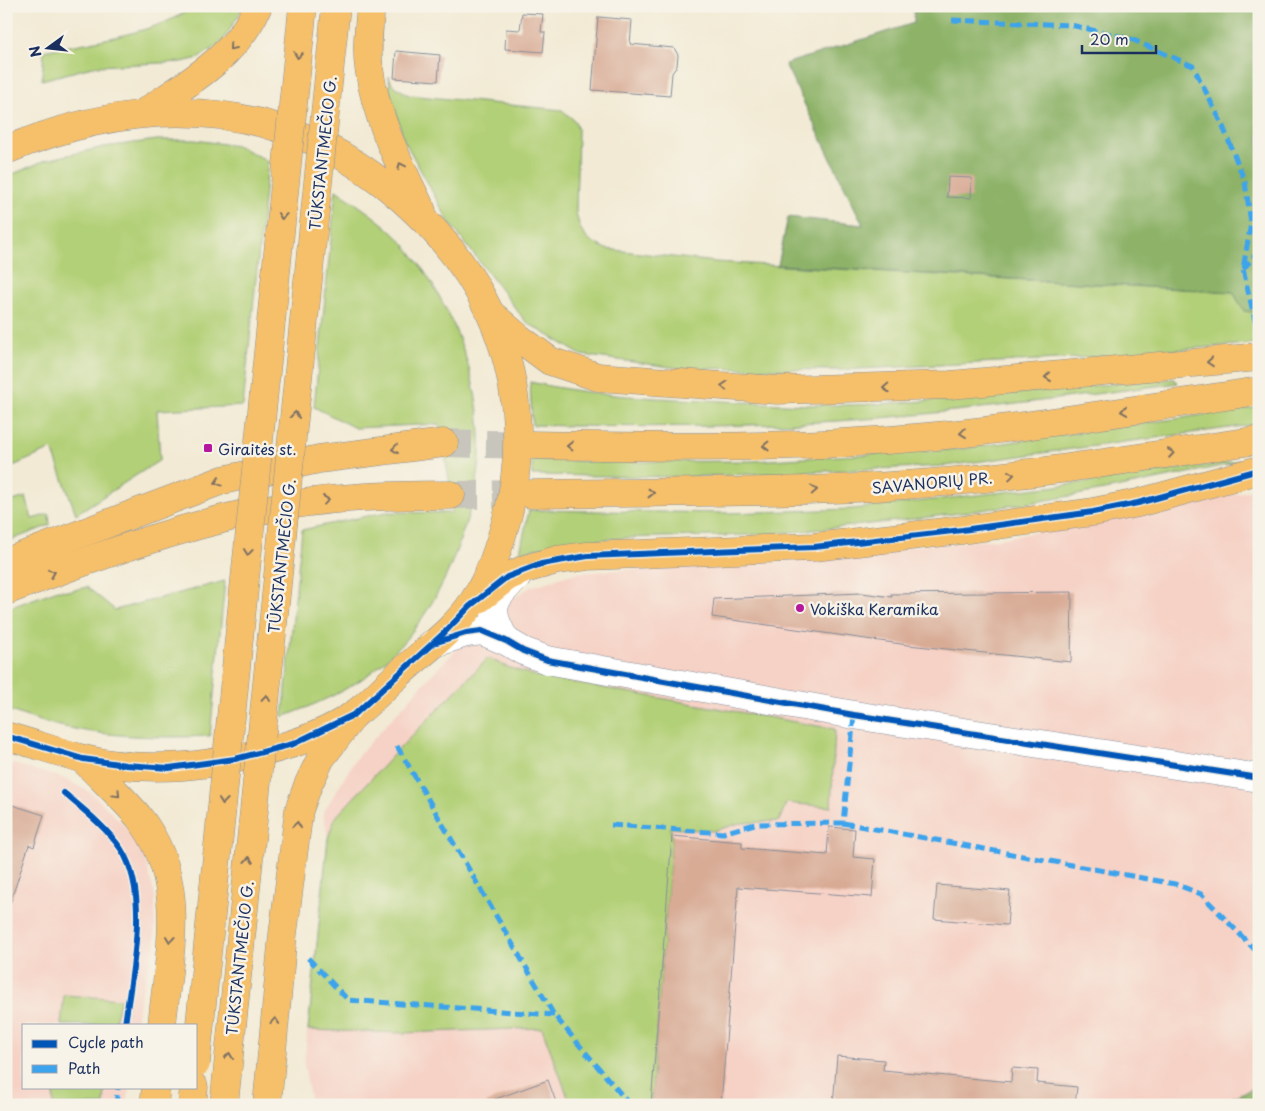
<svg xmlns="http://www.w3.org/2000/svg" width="1265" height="1111" font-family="'Playpen Sans',sans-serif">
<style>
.built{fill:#f6d1c5}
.green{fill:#b2d077;stroke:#66806a}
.forest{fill:#8db268;stroke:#547063}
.building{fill:#d8ab95}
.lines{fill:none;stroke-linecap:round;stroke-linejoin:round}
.highway-tunnel{stroke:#c7c5bc;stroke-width:28;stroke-dasharray:28 14;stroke-linecap:butt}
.street-casing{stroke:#868c99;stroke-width:29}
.highway-casing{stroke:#868c99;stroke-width:29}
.street{stroke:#fff;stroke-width:28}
.highway{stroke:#f6c06b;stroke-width:28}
.highway-bridge-casing{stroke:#868c99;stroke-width:29;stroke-linecap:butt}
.highway-bridge{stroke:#f6c06b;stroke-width:28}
.quiet{stroke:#3da3ed;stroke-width:5;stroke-dasharray:10 5;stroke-linecap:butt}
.cycleway-casing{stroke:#f7f3e8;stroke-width:9}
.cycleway{stroke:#0057b8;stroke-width:6}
.oneway{stroke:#7e7064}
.poi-dot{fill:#b5179e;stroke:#f7f3e8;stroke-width:2}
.labels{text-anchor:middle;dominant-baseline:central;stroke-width:5;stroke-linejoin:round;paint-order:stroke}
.street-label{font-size:15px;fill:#1b2f5e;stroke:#f7f3e8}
.poi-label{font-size:15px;fill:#1b2f5e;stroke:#f7f3e8;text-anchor:start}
</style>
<rect width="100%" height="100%" fill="#f7f3e8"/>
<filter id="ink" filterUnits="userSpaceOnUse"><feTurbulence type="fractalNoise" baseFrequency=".02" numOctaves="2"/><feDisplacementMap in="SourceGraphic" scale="10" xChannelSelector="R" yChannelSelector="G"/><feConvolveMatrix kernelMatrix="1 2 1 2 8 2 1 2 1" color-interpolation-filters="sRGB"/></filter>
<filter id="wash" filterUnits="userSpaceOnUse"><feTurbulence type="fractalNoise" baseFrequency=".0096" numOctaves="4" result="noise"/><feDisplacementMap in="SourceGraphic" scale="20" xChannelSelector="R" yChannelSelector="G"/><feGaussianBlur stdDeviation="1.12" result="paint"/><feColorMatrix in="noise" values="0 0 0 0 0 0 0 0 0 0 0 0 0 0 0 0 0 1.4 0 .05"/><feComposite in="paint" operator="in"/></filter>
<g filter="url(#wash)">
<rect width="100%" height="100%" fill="#f2ead4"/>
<g class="built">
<path d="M1259 489V1086L1214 1105H309L310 1098 304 1064 328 838 323 813 357 757 435 671 505 603 531 587 576 573 742 562 999 539Z"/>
<path d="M6 762 62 778 92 793 125 826 145 859 155 896V944L139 1001 136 1025H24V1087H129L127 1105H6Z"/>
</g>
<g class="green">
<path d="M192 6H244L223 41 199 58 182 62 96 66 42 80 44 51C81 43 167 32 192 6Z"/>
<path d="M389 76 392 84 408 95 562 110 575 121 578 130 576 213 580 228 588 240 606 249 715 262 1233 292 1244 311 1259 313V343L1078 358 839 370 678 368 581 355 526 322 449 222 404 140 390 92Z"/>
<path d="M157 140H195L238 146 268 161 243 406 157 410 160 460 76 514 52 449 6 469V177L46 160 104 147Z"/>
<path d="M336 190C362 208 389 225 409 250 455 309 487 393 479 468 476 492 469 514 461 537 445 587 419 632 379 666 351 690 316 704 283 717L302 530 386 512 452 513 449 479 439 424 355 428 314 407Z"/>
<path d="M1174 379 1178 383C1065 398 951 414 837 421 735 427 634 428 532 425L530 382C587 395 645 398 703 400 760 403 819 407 876 404 976 399 1075 386 1174 379Z"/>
<path d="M1259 407V424L945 466 681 477 532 475V459L602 462 752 461 961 449Z"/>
<path d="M1259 458C1192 472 1126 487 1059 498 970 513 880 524 790 532 700 541 608 530 520 552L529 510 729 513 852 509 1057 486Z"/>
<path d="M26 497 32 519 49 514 50 525 6 542V517L9 516 6 503Z"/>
<path d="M225 581 210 736C140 739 72 736 6 709V609L58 590 70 591 87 587 115 610Z"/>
<path d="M488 658 507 667 536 676 835 729 831 807 786 803 779 821 740 823 713 831 670 828 672 836 651 1104 656 1105H571L542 1028 402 1033 308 1030 328 838 335 818 397 751Z"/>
<path d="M64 995 121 999 114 1025H61Z"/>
<path d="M54 1087H105L104 1105H53Z"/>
</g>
<g class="forest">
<path d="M914 6H1259V313L1244 311 1233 292 778 265 788 217 863 225 785 64 914 23Z"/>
<path d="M1259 1086V1105H1214Z"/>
</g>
<g id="blocks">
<g class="building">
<path d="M522 13 543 14 541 32H545L543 52 505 49 506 29 520 30Z"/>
<path d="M598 17 632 20 630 44 674 48 678 55 677 66 672 73 670 96 592 90Z"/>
<path d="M396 51 440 55 438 81 394 78Z"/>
<path d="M948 177 972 178 971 198 947 197Z"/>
<path d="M1072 592 1071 662 908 645 712 617 714 599 862 593 892 597 891 594Z"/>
<path d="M6 803 44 815 34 847 29 845 10 903H6Z"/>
<path d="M829 827 855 829 853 857 875 859 872 897 738 887 721 1105H651L672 836 742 842V848L827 855Z"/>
<path d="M937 885 1010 891 1007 925 934 919Z"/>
<path d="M837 1056 884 1060 883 1070 1011 1082 1012 1068 1038 1070 1037 1083 1077 1087 1075 1105H833Z"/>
<path d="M548 1080 557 1105H487V1102Z"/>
</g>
</g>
</g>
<g filter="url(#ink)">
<use href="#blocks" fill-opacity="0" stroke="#868c99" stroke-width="1"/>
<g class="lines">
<g class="highway-tunnel">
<path d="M444 443 532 445"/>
<path d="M451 495 531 494"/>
</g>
<defs>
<g id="street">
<path d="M506 641C487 610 491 600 517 577"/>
<path d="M432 644 466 633 482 631 506 641 523 651 547 660 854 715 1259 778"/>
</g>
<g id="highway">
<path d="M371 6C369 27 366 47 369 68 376 119 400 165 422 211"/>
<path d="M145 112C188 83 236 57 258 6"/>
<path d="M6 150C93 114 188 99 279 128 366 155 451 230 490 313 519 376 525 451 507 518 499 547 490 576 473 602 454 630 423 652 398 675 384 687 371 702 356 713 329 733 292 745 260 753 201 768 140 773 80 758 55 751 31 743 6 736"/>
<path d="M491 314 519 338 550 361 598 377 777 390 950 385 1259 357"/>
<path d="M532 445C646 447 759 449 873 441 1002 433 1130 410 1259 391"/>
<path d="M531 494C665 492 799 494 932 483 1042 474 1150 456 1259 440"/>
<path d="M6 562 223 480 319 459 444 443"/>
<path d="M6 591C90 559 174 528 262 510 324 497 387 495 451 495"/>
<path d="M479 599 507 577 525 569 557 560 588 556 814 547 962 530 1093 512 1138 503 1259 470"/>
<path d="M83 759C101 778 121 796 138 816 189 879 169 952 162 1025"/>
<path d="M154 1105 156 1087"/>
<path d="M192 1105 194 1087"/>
<path d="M267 1105 283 934 299 810 308 785 321 758 350 720"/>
</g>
</defs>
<use href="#street" class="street-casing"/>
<use href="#highway" class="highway-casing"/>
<use href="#street" class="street"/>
<use href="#highway" class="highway"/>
<defs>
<g id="highway-bridge">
<path d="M196 1063 303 6"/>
<path d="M224 1105 336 6"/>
</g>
</defs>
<use href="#highway-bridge" class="highway-bridge-casing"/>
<use href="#highway-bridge" class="highway-bridge"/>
<g class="quiet">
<path d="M952 20 1071 25 1131 39 1193 66 1222 124 1245 182 1251 223 1243 269 1259 338"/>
<path d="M1243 269 1259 251"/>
<path d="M397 746 554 1015 630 1105"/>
<path d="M843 823 1175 884 1201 894 1259 954"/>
<path d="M611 825 723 833 755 824 843 823 854 715"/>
<path d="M308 958 348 1000 554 1015"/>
<path d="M116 1105 118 1087"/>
</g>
<defs>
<g id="cycleway">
<path d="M437 642 466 633 482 631 506 641 523 651 547 660 854 715 1259 778"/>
<path d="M6 736 83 759 126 765 169 768 235 759 293 744 355 714 444 633 470 606 507 577 541 564 588 556 814 547 962 530 1093 512 1138 503 1259 470"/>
<path d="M64 793C84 810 106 827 121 849 151 896 131 973 125 1025"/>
</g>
</defs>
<use href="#cycleway" class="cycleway-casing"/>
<use href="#cycleway" class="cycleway"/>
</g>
<defs><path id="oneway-chevron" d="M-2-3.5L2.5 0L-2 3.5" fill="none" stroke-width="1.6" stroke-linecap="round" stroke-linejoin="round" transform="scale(1.25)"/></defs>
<g class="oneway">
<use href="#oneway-chevron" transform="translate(232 47) rotate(131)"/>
<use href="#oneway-chevron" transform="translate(298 55) rotate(96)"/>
<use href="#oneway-chevron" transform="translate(401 166) rotate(-115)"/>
<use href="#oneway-chevron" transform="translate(282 216) rotate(96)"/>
<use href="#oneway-chevron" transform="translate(1210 362) rotate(175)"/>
<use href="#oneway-chevron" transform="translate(1048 377) rotate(174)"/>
<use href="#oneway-chevron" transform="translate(724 386) rotate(-176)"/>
<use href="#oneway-chevron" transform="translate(886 388) rotate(177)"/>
<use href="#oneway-chevron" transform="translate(1124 411) rotate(172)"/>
<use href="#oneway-chevron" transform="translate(295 415) rotate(-84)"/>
<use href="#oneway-chevron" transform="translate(963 433) rotate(173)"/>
<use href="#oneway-chevron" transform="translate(570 446) rotate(-179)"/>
<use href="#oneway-chevron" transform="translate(766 446) rotate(179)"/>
<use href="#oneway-chevron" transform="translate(395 449) rotate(173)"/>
<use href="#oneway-chevron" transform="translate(1171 453) rotate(-8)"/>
<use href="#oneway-chevron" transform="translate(1011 475) rotate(-7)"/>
<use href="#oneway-chevron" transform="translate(218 482) rotate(162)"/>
<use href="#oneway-chevron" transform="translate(814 490) rotate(-3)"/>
<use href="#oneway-chevron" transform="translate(651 493)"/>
<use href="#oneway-chevron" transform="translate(326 500) rotate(-7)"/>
<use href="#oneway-chevron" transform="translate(248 552) rotate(96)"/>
<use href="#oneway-chevron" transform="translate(52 573) rotate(-21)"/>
<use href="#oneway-chevron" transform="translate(266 698) rotate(-84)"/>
<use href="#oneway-chevron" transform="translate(117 794) rotate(46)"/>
<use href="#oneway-chevron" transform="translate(223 801) rotate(96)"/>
<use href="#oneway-chevron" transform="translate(297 825) rotate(-82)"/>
<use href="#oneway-chevron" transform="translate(249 860) rotate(-84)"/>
<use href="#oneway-chevron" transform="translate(170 939) rotate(96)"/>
<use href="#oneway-chevron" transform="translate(275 1021) rotate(-85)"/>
<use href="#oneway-chevron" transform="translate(229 1056) rotate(-84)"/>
</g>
</g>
<g class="poi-dot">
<rect x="203" y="443" width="10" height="10" rx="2.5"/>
<circle cx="800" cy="608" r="5"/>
</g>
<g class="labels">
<g class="street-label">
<text transform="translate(322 153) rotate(-84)">TŪKSTANTMEČIO G.</text>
<text transform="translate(932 482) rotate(-5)">SAVANORIŲ PR.</text>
<text transform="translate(281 556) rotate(-84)">TŪKSTANTMEČIO G.</text>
<text transform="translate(239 958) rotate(-84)">TŪKSTANTMEČIO G.</text>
</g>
<g class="poi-label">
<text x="218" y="448">Giraitės st.</text>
<text x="810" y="608">Vokiška Keramika</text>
</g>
</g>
<rect width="1265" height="1111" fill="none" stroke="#f7f3e8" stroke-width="25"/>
<rect x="22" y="1024" width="175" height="65" fill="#f7f3e8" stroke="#9fa5b1"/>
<rect x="32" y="1040" width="25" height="8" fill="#0057b8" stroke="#9fa5b1"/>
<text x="68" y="1048" font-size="15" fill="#1b2f5e">Cycle path</text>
<rect x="32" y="1065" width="25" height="8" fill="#3da3ed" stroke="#9fa5b1"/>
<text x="68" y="1074" font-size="15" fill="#1b2f5e">Path</text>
<g transform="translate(48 48) rotate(255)" stroke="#f7f3e8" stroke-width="4" paint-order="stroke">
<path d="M0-4L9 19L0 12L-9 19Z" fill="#1b2f5e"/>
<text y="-8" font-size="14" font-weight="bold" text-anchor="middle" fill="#1b2f5e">N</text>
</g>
<path d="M1082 45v8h74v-8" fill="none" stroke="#1b2f5e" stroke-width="2.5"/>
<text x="1090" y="45" font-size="15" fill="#1b2f5e" stroke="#f7f3e8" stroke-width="4" paint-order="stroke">20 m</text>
</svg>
